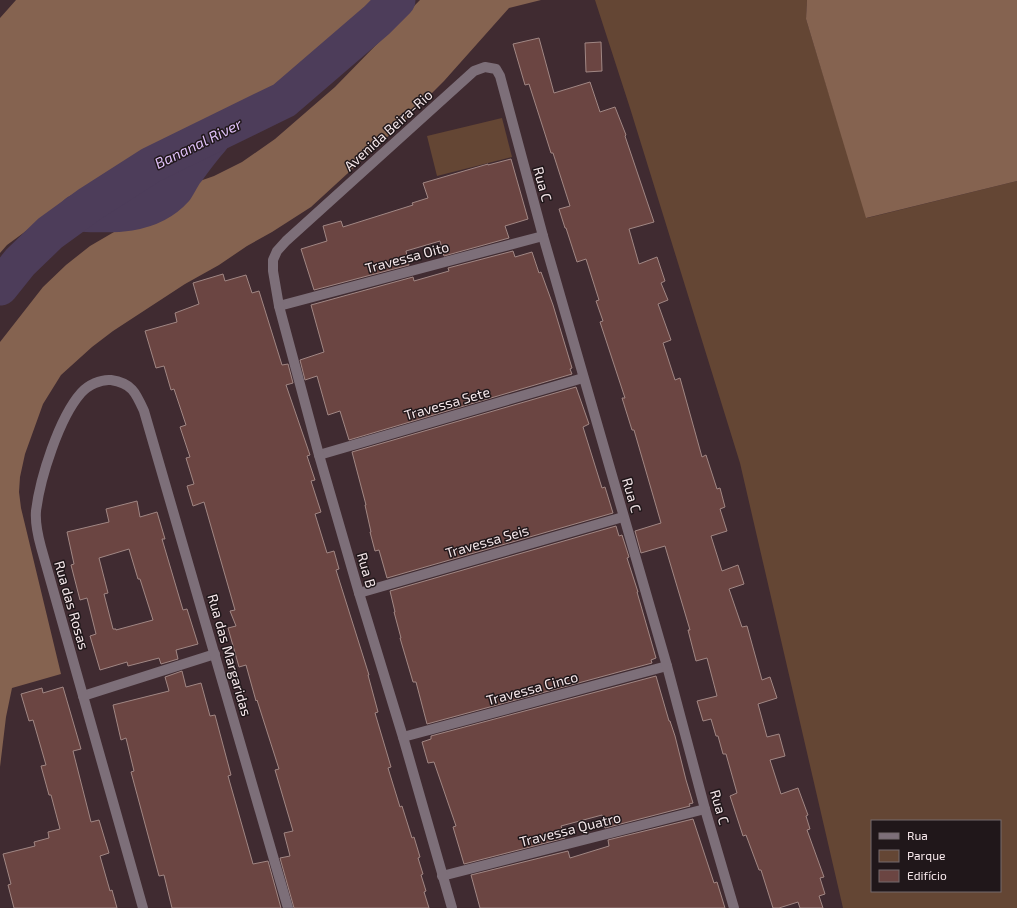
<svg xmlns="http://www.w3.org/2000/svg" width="1017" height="908" font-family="'Exo 2',sans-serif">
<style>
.green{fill:#644634;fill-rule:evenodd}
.forest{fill:#856350}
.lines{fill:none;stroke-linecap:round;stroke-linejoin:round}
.river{stroke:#4d3d5a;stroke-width:37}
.building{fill:#6b4542;stroke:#a18784;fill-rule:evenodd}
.minor{stroke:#7d6f79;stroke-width:10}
.labels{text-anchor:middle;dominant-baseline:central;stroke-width:3;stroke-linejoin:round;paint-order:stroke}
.street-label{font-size:14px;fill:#f5e7ea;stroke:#20171a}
.water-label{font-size:15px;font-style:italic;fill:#dfc0f8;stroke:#20171a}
</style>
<rect width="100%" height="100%" fill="#402b31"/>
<g class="green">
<path d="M595 0H807L806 19 867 218 1017 181V908H843L740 463 630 108ZM872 821H1000V891H872Z"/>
<path d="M502 118 512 157 437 176 427 136Z"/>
</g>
<g class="forest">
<path d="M16 0H380L366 14 312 61 269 93 160 145 60 206 7 245 0 253V18Z"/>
<path d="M420 0H541L509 8 444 81 396 129 311 207 272 232 247 246 219 265 185 284 113 331 92 347 61 375 43 404 25 454 20 477 19 492 21 508 61 674 12 688 6 717 0 767V342L43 287 66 265 90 246 174 197 197 182 214 176 242 162 275 139 335 87Z"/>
<path d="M807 0H1017V181L866 218 806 19Z"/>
</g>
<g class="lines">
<g class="river">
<path d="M77 213C111 215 150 217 175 189 179 183 182 176 186 171 194 160 202 149 211 139"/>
<path d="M0 287 20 262 50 233 90 204 151 165 284 100 377 20 397 0"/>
</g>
</g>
<g class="building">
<path d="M539 38 554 93 590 82 600 112 615 107 626 135 625 136 654 222 629 229 639 264 657 257 665 281 661 283 668 300 658 304 671 340 663 343 675 380 680 378 702 457 706 455 717 489 720 488 725 507 720 509 727 531 711 536 722 571 738 565 744 584 729 589 742 627 747 626 762 680 770 677 777 698 758 704 767 737 779 734 785 756 770 760 781 794 798 788 808 815 806 816 810 829 807 830 824 877 820 878 825 894 819 896 823 908H800L798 902 779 908H773L761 870H759L746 835 743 836 730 796 737 793 726 754H723L718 736H716L711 719 703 721 697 701 717 696 707 658 696 661 688 630H690L665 546 641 553 635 531 661 523 634 430H632L622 398H625L600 322 603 321 596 301 599 300 586 259 577 262 566 228H565L559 209 570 206 553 153H551L545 134 529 84 525 85 513 44Z"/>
<path d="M601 42 602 71 586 72 585 43Z"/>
<path d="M511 159 528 219 505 226 509 238 444 256 440 241 406 251 409 265 314 290 301 249 327 241 323 226 341 221 343 227 413 205 412 203 428 198 423 183 488 164V165Z"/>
<path d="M513 251 515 257 532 252 539 273 541 272 553 305 572 368 570 369 572 374 349 440 340 411 328 415 317 376 305 380 300 360 324 352 311 305 413 277 414 281 449 271 448 268Z"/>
<path d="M223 274 225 281 246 275 252 293 259 291 282 365 288 364 293 383 286 385 310 455 307 456 315 480 311 481 321 512 315 514 327 553 334 551 339 569 336 570 369 675H368L378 712 375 713 391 767 388 768 400 807 402 806 412 838 414 837 420 857 418 858 423 874 421 875 426 891 424 892 429 908H294L280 858 290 856 284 833 293 831 275 770 279 769 257 700 256 701 246 665 239 667 228 628 236 626 230 611 235 610 204 502 193 506 187 486 194 484 186 458 190 457 180 427 186 425 174 389 171 390 164 366 156 368 145 331 177 322 175 313 199 304 193 283Z"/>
<path d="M576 387 589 424 583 427 602 488 605 487 613 513 387 578 379 550 375 551 370 532H371L365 505H366L352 452Z"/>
<path d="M137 501 140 517 157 512 165 539H162L183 610 187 609 198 644 176 650 178 659 161 664 159 658 128 666 127 662 100 670 90 636 96 634 87 598 80 600 71 565 74 564 67 532 109 522 106 509ZM129 549 138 579H140L153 620 116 630V629H113L104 594 108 593 99 558Z"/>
<path d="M616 526 619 536 622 535 629 557 627 558 638 592H637L656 658 651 660 652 663 427 724 416 682H413L400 638H401L394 612H395L390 591Z"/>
<path d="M182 671 186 687 201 683 210 716 215 715 231 775 228 776 253 864 268 861 281 908H172L164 875 159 876 131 772 134 771 126 738 121 740 113 705 169 691 165 677Z"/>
<path d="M656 676 669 721H670L675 736 686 780 693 803 689 804 690 806 605 828 602 815 561 826 565 838 464 864 453 827 456 826 434 762 428 763 422 742 431 739V736Z"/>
<path d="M63 687 81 749 73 751 91 822 99 820 109 853 100 856 110 891 112 890 117 908H14L8 885 11 884 3 854 35 846 34 842 49 838 48 832 60 829 51 795H49L41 766 46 765 33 720 29 721 21 694 42 688 43 693Z"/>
<path d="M693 819 714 883 717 882 725 908H480L471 875 568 851 570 858 609 846 608 840Z"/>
</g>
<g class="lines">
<g class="minor">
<path d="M279 306 543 236"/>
<path d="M319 455 583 378"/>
<path d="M359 593 623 517"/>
<path d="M83 696 215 654"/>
<path d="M403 737 667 666"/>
<path d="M442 876 705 809"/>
<path d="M143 908 41 547C38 536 35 523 36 511 40 478 59 418 81 393 88 385 101 379 111 380 132 383 136 393 144 411L288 908"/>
<path d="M452 908 403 737 359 593 319 455 279 306 273 271V260L277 251 286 241 474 71 485 67 496 69 500 76 543 236 667 666 705 809 734 908"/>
</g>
</g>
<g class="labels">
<g class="street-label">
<text transform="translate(388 130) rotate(-42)">Avenida Beira-Rio</text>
<text transform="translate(543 184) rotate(75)">Rua C</text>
<text transform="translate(407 257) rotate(-15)">Travessa Oito</text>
<text transform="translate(447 403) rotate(-16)">Travessa Sete</text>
<text transform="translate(632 495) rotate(74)">Rua C</text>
<text transform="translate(487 541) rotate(-16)">Travessa Seis</text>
<text transform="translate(367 570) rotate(74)">Rua B</text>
<text transform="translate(72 605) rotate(74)">Rua das Rosas</text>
<text transform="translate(230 655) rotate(74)">Rua das Margaridas</text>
<text transform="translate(532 688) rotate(-15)">Travessa Cinco</text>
<text transform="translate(720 807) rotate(74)">Rua C</text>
<text transform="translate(570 829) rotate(-14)">Travessa Quatro</text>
</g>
<g class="water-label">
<text transform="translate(198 143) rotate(-26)">Bananal River</text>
</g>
</g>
<rect x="871" y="820" width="130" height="72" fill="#20171a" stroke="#756a6d"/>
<rect x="879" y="833" width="20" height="6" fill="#7d6f79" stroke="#756a6d"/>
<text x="907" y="840" font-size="12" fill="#f5e7ea">Rua</text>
<rect x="879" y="850" width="20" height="12" fill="#644634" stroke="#756a6d"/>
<text x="907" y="860" font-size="12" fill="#f5e7ea">Parque</text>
<rect x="879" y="870" width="20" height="12" fill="#6b4542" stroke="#756a6d"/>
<text x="907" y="880" font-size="12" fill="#f5e7ea">Edifício</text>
</svg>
